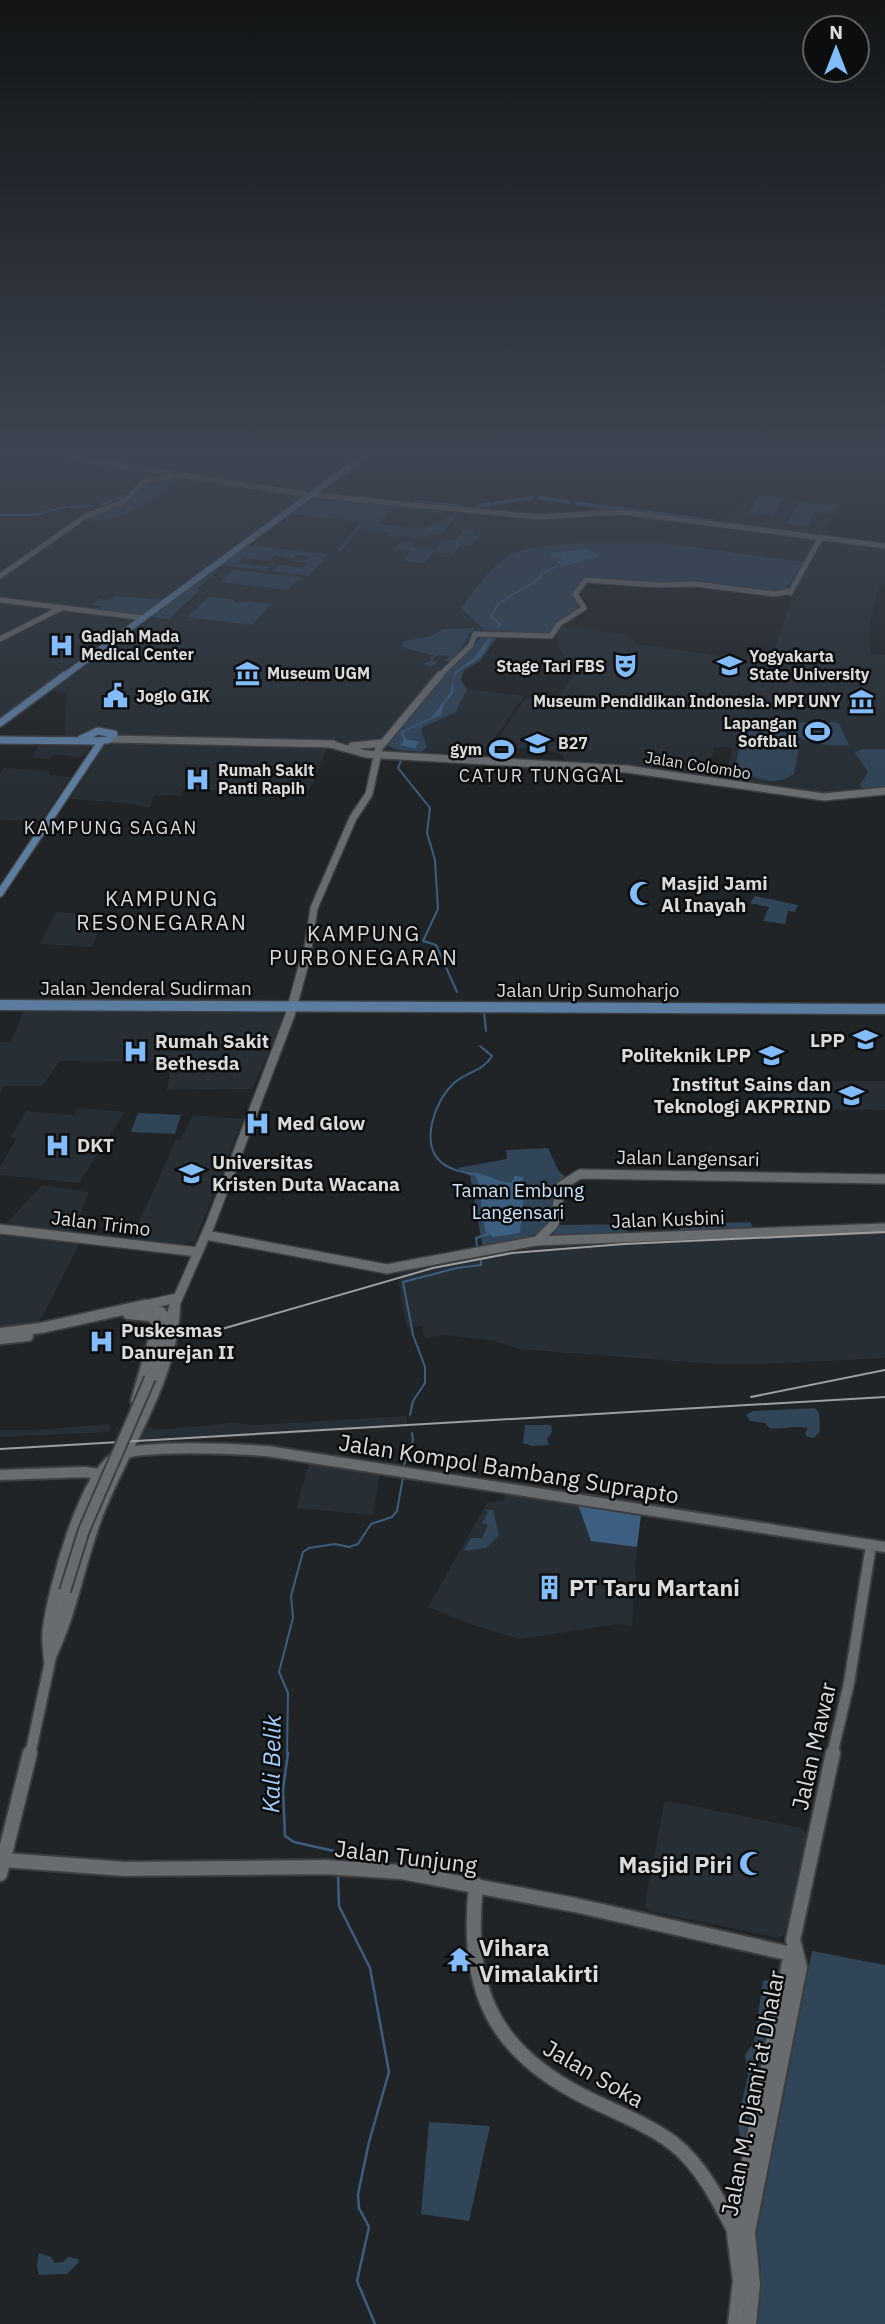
<svg xmlns="http://www.w3.org/2000/svg" width="885" height="2324" font-family="'IBM Plex Sans',sans-serif">
<style>
.built{fill:#272e34}
.green{fill:#314559}
.water{fill:#3c5e81}
.lines{fill:none;stroke-linecap:round;stroke-linejoin:round}
.stream-far1{stroke:#3c5e81;stroke-width:2}
.stream{stroke:#3c5e81;stroke-width:2.5}
.canal{stroke:#3c5e81;stroke-width:3.5}
.secondary-far4-casing{stroke:#3d3e40;stroke-width:7}
.secondary-far3-casing{stroke:#3d3e40;stroke-width:10}
.secondary-far2-casing{stroke:#3d3e40;stroke-width:12}
.secondary-far1-casing{stroke:#3d3e40;stroke-width:14}
.secondary-casing{stroke:#3d3e40;stroke-width:18}
.primary-far2-casing{stroke:#3d3e40;stroke-width:8}
.primary-far1-casing{stroke:#3d3e40;stroke-width:10}
.primary-casing{stroke:#3d3e40;stroke-width:13}
.secondary-far4{stroke:#696c6f;stroke-width:5}
.secondary-far3{stroke:#696c6f;stroke-width:7}
.secondary-far2{stroke:#696c6f;stroke-width:9}
.secondary-far1{stroke:#696c6f;stroke-width:10}
.secondary{stroke:#696c6f;stroke-width:14}
.primary-far2{stroke:#5d7da0;stroke-width:6}
.primary-far1{stroke:#5d7da0;stroke-width:7}
.primary{stroke:#5d7da0;stroke-width:10}
.rail{stroke:#9c9ea0;stroke-width:2}
.secondary-bridge-casing{stroke:#3d3e40;stroke-width:14;stroke-linecap:butt}
.secondary-bridge{stroke:#696c6f;stroke-width:10}
.labels{text-anchor:middle;dominant-baseline:central;stroke-width:5;stroke-linejoin:round;paint-order:stroke}
.far-poi-label{font-size:16px;font-weight:bold;fill:#dadbdd;stroke:#0c0d0e;text-anchor:start}
.far-street-label{font-size:16px;fill:#dadbdd;stroke:#0c0d0e}
.far-neighbourhood-label{font-size:18px;letter-spacing:2px;fill:#dadbdd;stroke:#0c0d0e}
.poi-label{font-size:19px;font-weight:bold;fill:#dadbdd;stroke:#0c0d0e;text-anchor:start}
.street-label{font-size:19px;fill:#dadbdd;stroke:#0c0d0e}
.park-label{font-size:19px;fill:#cee3fb;stroke:#0c0d0e}
.neighbourhood-label{font-size:21px;letter-spacing:2px;fill:#dadbdd;stroke:#0c0d0e}
.near-street-label{font-size:23px;fill:#dadbdd;stroke:#0c0d0e}
.near-poi-label{font-size:23px;font-weight:bold;fill:#dadbdd;stroke:#0c0d0e;text-anchor:start}
.near-water-label{font-size:24px;font-style:italic;fill:#a3cefd;stroke:#0c0d0e}
</style>
<rect width="100%" height="100%" fill="#212426"/>
<g class="built">
<path d="M0 458H66L106 464 116 458H277L343 468 306 495 534 517 629 512 722 524 747 494 789 496 787 499 841 504 790 588 783 593 590 578 581 580 570 594 556 625 548 635 499 634 480 661 461 674V680L467 689 524 696 482 756 369 748 338 741 109 737 65 739 66 693 43 689 0 721V578L77 523 72 522 12 564 0 561V518L35 519 39 516 0 514Z"/>
<path d="M821 540 885 547V581L877 591 869 628 870 654 885 655V789L824 795 732 782 727 775 732 748 715 747 704 777 644 768 564 761 563 755 552 751 493 746 525 699 556 698 578 670 565 658 557 645 560 638 556 636 560 626 628 635 637 644 733 658 771 660 797 583Z"/>
<path d="M120 741 328 746 308 793 294 790H183L181 796 154 795 149 808 124 803 70 799 101 747Z"/>
<path d="M39 743 84 744 90 746 83 757 53 754 50 759 32 758Z"/>
<path d="M4 768 50 771 49 775 71 777 41 821 0 820V774Z"/>
<path d="M56 912 106 915 92 947 40 944Z"/>
<path d="M24 1010 268 1011 283 1014 277 1035 252 1089 167 1090 170 1072 168 1071V1062L60 1061 42 1086H4L0 1095V1042H11Z"/>
<path d="M760 1081H885V1110L821 1109 818 1098 820 1109H765Z"/>
<path d="M78 1108 125 1112 79 1183 0 1175V1167L16 1139 11 1137 26 1111 74 1115Z"/>
<path d="M193 1115 243 1119 195 1241 185 1244 132 1238 176 1140H180Z"/>
<path d="M42 1185 89 1192 79 1218H76L69 1233 2 1228Z"/>
<path d="M0 1230 82 1238 38 1325 0 1330Z"/>
<path d="M885 1230V1358L767 1364H713L519 1349 494 1341 446 1335 425 1338 422 1326 407 1328 397 1275 401 1274 399 1268 536 1244Z"/>
<path d="M406 1416 408 1427 135 1443 140 1428 152 1427 153 1430 234 1423 256 1425Z"/>
<path d="M110 1424V1432L0 1437V1430H37Z"/>
<path d="M310 1462 380 1472 373 1515 296 1508Z"/>
<path d="M505 1494 578 1505 591 1541 637 1547 632 1626 618 1624 520 1639 470 1624 428 1607 487 1503 504 1500Z"/>
<path d="M667 1801 801 1828 808 1835 785 1934 778 1938 649 1911 645 1905 664 1804Z"/>
</g>
<g class="green">
<path d="M183 477C152 500 125 524 85 520L124 504 151 480Z"/>
<path d="M766 496 794 498 783 499 774 516 749 513 758 497Z"/>
<path d="M321 497 454 509 443 513 393 508 376 526 380 524 425 529 459 513 441 535 429 533 426 537 387 536 389 532H367L369 529 360 528 341 551H337L361 522 291 514 311 499 318 500Z"/>
<path d="M800 502 836 506 832 513 815 512 808 526 787 524Z"/>
<path d="M465 529H474L472 534 482 535 468 546 461 545 453 554 433 552 424 563 404 561 410 551 394 549 402 542 414 543 413 547 435 549 441 540 455 541Z"/>
<path d="M662 543 804 562 783 593 690 583 650 584 590 578 577 585 573 593 579 610 556 625 546 636 500 633 480 661 464 670 461 680 467 689 456 712 423 727 421 730 427 747 421 752 397 750 387 745C404 707 444 677 472 647 478 641 480 637 488 633L461 608C476 589 490 566 512 554 543 539 625 544 662 543Z"/>
<path d="M248 545 325 554 328 555 309 576 272 571 281 565 303 568 308 563 294 561 308 559 307 556 296 555 293 558 276 555 269 561 243 558 239 563 270 567 267 571 221 565Z"/>
<path d="M216 568 219 569 197 589 200 590 169 619 151 617Z"/>
<path d="M234 569 243 571 301 577 288 590 220 582Z"/>
<path d="M117 596 163 600 142 615 99 610 103 606 92 605 99 599 109 600Z"/>
<path d="M209 597 231 599 238 603 249 601 272 604 252 625 187 617Z"/>
<path d="M473 628 475 631 469 634 454 662 444 661 450 656 438 655 432 660 438 662 433 666 423 664 431 660 430 657 434 656 402 647 403 641 430 636 444 629Z"/>
<path d="M835 722 839 724 849 745C827 746 796 745 785 723Z"/>
<path d="M767 730 788 733 800 742 794 774C770 790 755 774 734 772L743 732Z"/>
<path d="M861 749H885V789L866 791 860 785 868 772 855 753Z"/>
<path d="M755 896 798 905 795 912 788 911 785 924 763 921 769 907 750 903Z"/>
<path d="M138 1113 181 1115 175 1134 131 1132Z"/>
<path d="M548 1148 558 1170 567 1179 547 1235 483 1248 470 1176 457 1168 507 1159 506 1150Z"/>
<path d="M751 1222 753 1231 681 1234 679 1224Z"/>
<path d="M626 1224 629 1236 549 1239 560 1225Z"/>
<path d="M815 1408 819 1413 820 1431 814 1438 807 1437 805 1433 808 1428C794 1425 783 1430 769 1428L765 1423 750 1421 746 1415 753 1411Z"/>
<path d="M525 1425H551L552 1432 547 1439 549 1445 532 1446 523 1443Z"/>
<path d="M484 1510H493L499 1535 486 1548 464 1551 471 1538H482L488 1525 482 1523 488 1512Z"/>
<path d="M812 1951 885 1965V2324H754L761 2275 757 2233Z"/>
<path d="M771 1980 778 1987V1997L771 2003 772 2011 761 2051 762 2065 749 2141 740 2137 738 2124 748 2125 741 2105 748 2076 745 2055 754 2042 763 1981Z"/>
<path d="M429 2122 490 2126 469 2221 421 2214Z"/>
<path d="M39 2253 51 2257 55 2263 63 2262 68 2257 78 2259 79 2262 67 2274 39 2275 37 2265Z"/>
</g>
<g class="water">
<path d="M588 549 600 556 562 567 556 562 563 559 553 557 550 553Z"/>
<path d="M488 638H492C489 643 486 650 483 654 469 671 450 665 454 692L444 704 441 715 405 731 403 734 406 739 420 742 416 746V749L400 745 404 740 401 732 432 717 450 693 455 672 474 658Z"/>
<path d="M473 1172C486 1174 501 1183 511 1183L515 1176 523 1177 522 1184 533 1189 524 1195 520 1233 493 1237 485 1231 478 1181Z"/>
<path d="M578 1505 641 1515 637 1547 591 1541Z"/>
</g>
<g class="lines">
<g class="stream-far1">
<path d="M101 505 126 495"/>
<path d="M69 507 93 506"/>
<path d="M0 515H35L65 507"/>
<path d="M498 627 500 624 491 617 498 604 540 578 542 573 557 566"/>
<path d="M402 758 398 768 430 808 427 833 435 860 438 909 423 941 436 945 457 992"/>
<path d="M484 1012 486 1031"/>
<path d="M473 1174C462 1172 451 1170 442 1163 419 1144 435 1101 453 1084 465 1072 483 1072 492 1056L480 1046"/>
<path d="M477 1246 476 1238 488 1234"/>
<path d="M410 1415 413 1401 425 1383V1367L413 1335 403 1282 457 1268 481 1265V1261"/>
<path d="M403 1468 413 1441 412 1433"/>
<path d="M287 1755 288 1693 279 1672 293 1618 291 1596 303 1552 309 1548 335 1544 349 1547 358 1544 371 1524 392 1517 397 1511 403 1477"/>
</g>
<g class="stream">
<path d="M288 1753 283 1790 285 1836 294 1842 334 1851 338 1861"/>
<path d="M338 1873 339 1906 370 1968 389 2072 369 2142 358 2194 359 2208 369 2227 357 2281 375 2324"/>
</g>
<g class="canal">
<path d="M539 498 569 502"/>
<path d="M415 502 463 507"/>
<path d="M495 503 532 498"/>
<path d="M576 503 713 521"/>
<path d="M476 507 490 504"/>
</g>
<defs>
<g id="secondary-far4">
<path d="M71 458 170 473"/>
<path d="M181 475 310 495 539 517 622 512 885 546"/>
<path d="M0 576 86 516 121 503 147 480 185 475"/>
<path d="M790 593 821 537"/>
<path d="M0 600 144 618"/>
<path d="M0 639 61 608"/>
<path d="M438 677 471 645 475 634 551 636 559 624 584 608 575 594 586 580 657 585 695 584 774 594 791 591"/>
</g>
<g id="secondary-far3">
<path d="M111 739 333 744"/>
<path d="M330 744 366 754 627 769 824 797 885 791"/>
<path d="M352 746 382 743"/>
<path d="M307 954 314 908 353 818 369 794 379 748 440 675"/>
</g>
<g id="secondary-far2">
<path d="M0 1229 198 1252"/>
<path d="M206 1235 387 1269 536 1241 885 1228"/>
<path d="M537 1241 554 1224 561 1186 580 1174 885 1179"/>
<path d="M137 1307 177 1298"/>
<path d="M174 1307 210 1225 290 1015 307 952"/>
</g>
<g id="secondary-far1">
<path d="M141 1311 161 1312 168 1321"/>
<path d="M128 1314 151 1316 158 1324 136 1401"/>
<path d="M0 1333 41 1328 145 1305"/>
<path d="M0 1339 28 1336"/>
<path d="M150 1378 175 1305"/>
<path d="M0 1475 85 1472 98 1474 101 1478"/>
<path d="M49 1660C48 1649 46 1639 48 1628 53 1590 83 1475 117 1456 140 1444 238 1449 267 1451L885 1547"/>
<path d="M49 1660C72 1615 79 1565 97 1517 123 1448 172 1383 175 1307"/>
<path d="M30 1755 65 1591"/>
<path d="M832 1755 849 1683 871 1545"/>
</g>
<g id="secondary">
<path d="M4 1860 125 1869 325 1867 402 1872 575 1905 796 1955"/>
<path d="M0 1874 30 1753"/>
<path d="M476 1885C465 1986 490 2049 583 2096 612 2111 646 2123 673 2143 708 2170 728 2221 749 2259"/>
<path d="M735 2324 740 2281 734 2234 789 1963 796 1955"/>
<path d="M749 2324 753 2284 748 2232 800 1967 793 1940 833 1753"/>
</g>
<path id="primary-far2" d="M63 677 361 458"/>
<g id="primary-far1">
<path d="M0 723 65 675"/>
<path d="M81 739 98 731 114 734 108 740 95 741"/>
<path d="M0 740 95 741"/>
<path d="M0 893 101 742"/>
</g>
<path id="primary" d="M0 1005 885 1009"/>
</defs>
<use href="#secondary-far4" class="secondary-far4-casing"/>
<use href="#secondary-far3" class="secondary-far3-casing"/>
<use href="#secondary-far2" class="secondary-far2-casing"/>
<use href="#secondary-far1" class="secondary-far1-casing"/>
<use href="#secondary" class="secondary-casing"/>
<use href="#primary-far2" class="primary-far2-casing"/>
<use href="#primary-far1" class="primary-far1-casing"/>
<use href="#primary" class="primary-casing"/>
<use href="#secondary-far4" class="secondary-far4"/>
<use href="#secondary-far3" class="secondary-far3"/>
<use href="#secondary-far2" class="secondary-far2"/>
<use href="#secondary-far1" class="secondary-far1"/>
<use href="#secondary" class="secondary"/>
<use href="#primary-far2" class="primary-far2"/>
<use href="#primary-far1" class="primary-far1"/>
<use href="#primary" class="primary"/>
<g class="rail">
<path d="M208 1333 433 1268 512 1253 624 1244 885 1232"/>
<path d="M751 1397 885 1370"/>
<path d="M0 1449 885 1397"/>
</g>
<defs>
<path id="secondary-bridge" d="M65 1591 84 1530 150 1378"/>
</defs>
<use href="#secondary-bridge" class="secondary-bridge-casing"/>
<use href="#secondary-bridge" class="secondary-bridge"/>
</g>
<linearGradient id="sky" x2="0" y2="1"><stop stop-color="#121415"/><stop offset="0.58" stop-color="#3d4552"/><stop offset="1" stop-color="#3d4552" stop-opacity="0"/></linearGradient>
<rect width="885" height="783" fill="url(#sky)"/>
<defs>
<symbol id="hospital-bare" viewBox="-9 -9 18 18"><path d="M-5-5h3v3.5h4V-5h3V5h-3V1.5h-4V5h-3Z" fill="#82bcfa" stroke="#0c0d0e" stroke-width="2.5" paint-order="stroke"/></symbol>
<symbol id="university-bare" viewBox="-9 -9 18 18"><path d="M0-5L7-2L0 1L-7-2ZM-4 1L0 2.5L4 1V4Q0 6-4 4Z" fill="#82bcfa" stroke="#0c0d0e" stroke-width="2.5" paint-order="stroke"/></symbol>
<symbol id="theatre-bare" viewBox="-9 -9 18 18"><path d="M-5-5.5Q0-4 5-5.5V0Q5 5 0 6Q-5 5-5 0ZM-3.3-2.5H-1v1.5H-3.3ZM1-2.5H3.3v1.5H1ZM-2.8 1Q0 5.5 2.8 1Z" fill="#82bcfa" stroke="#0c0d0e" stroke-width="2.5" paint-order="stroke"/></symbol>
<symbol id="museum-bare" viewBox="-9 -9 18 18"><path d="M0-6L6-3V-2H-6V-3ZM-5-1h2V3h-2ZM-1-1h2V3h-2ZM3-1h2V3H3ZM-6 4H6V6H-6Z" fill="#82bcfa" stroke="#0c0d0e" stroke-width="2.5" paint-order="stroke"/></symbol>
<symbol id="civic-bare" viewBox="-9 -9 18 18"><path d="M-.6-6.5H3V-4.5H.6V-3L4-1V1h2V6H-6V1h2V-1L-.6-3ZM-1.2 2.5V6h2.4V2.5Z" fill="#82bcfa" stroke="#0c0d0e" stroke-width="2.5" paint-order="stroke"/></symbol>
<symbol id="stadium-bare" viewBox="-9 -9 18 18"><path d="M0-5a6.5 5 0 1 0 0 10a6.5 5 0 1 0 0-10ZM-3.5-1.8h7v3.6h-7Z" fill="#82bcfa" stroke="#0c0d0e" stroke-width="2.5" paint-order="stroke"/></symbol>
<symbol id="mosque-bare" viewBox="-9 -9 18 18"><path d="M3.5-4.9A6 6 0 1 0 3.5 4.9A5 5 0 1 1 3.5-4.9Z" fill="#82bcfa" stroke="#0c0d0e" stroke-width="2.5" paint-order="stroke"/></symbol>
<symbol id="building-bare" viewBox="-9 -9 18 18"><path d="M-4-6H4V6H1V3H-1V6H-4ZM-2.5-4.3h1.7v1.8h-1.7ZM.8-4.3h1.7v1.8H.8ZM-2.5-1h1.7V.8h-1.7ZM.8-1h1.7V.8H.8Z" fill="#82bcfa" stroke="#0c0d0e" stroke-width="2.5" paint-order="stroke"/></symbol>
<symbol id="temple-bare" viewBox="-9 -9 18 18"><path d="M0-6L5-2H3V0L6.5 2.5H4V6H1.5V3h-3V6H-4V2.5H-6.5L-3 0V-2H-5Z" fill="#82bcfa" stroke="#0c0d0e" stroke-width="2.5" paint-order="stroke"/></symbol>
</defs>
<g fill-rule="evenodd">
<use href="#hospital-bare" x="44" y="628" width="35" height="35"/>
<use href="#university-bare" x="712" y="648" width="35" height="35"/>
<use href="#theatre-bare" x="608" y="648" width="35" height="35"/>
<use href="#museum-bare" x="230" y="656" width="35" height="35"/>
<use href="#civic-bare" x="98" y="678" width="35" height="35"/>
<use href="#museum-bare" x="844" y="684" width="35" height="35"/>
<use href="#stadium-bare" x="800" y="714" width="35" height="35"/>
<use href="#university-bare" x="520" y="726" width="35" height="35"/>
<use href="#stadium-bare" x="484" y="732" width="35" height="35"/>
<use href="#hospital-bare" x="180" y="762" width="35" height="35"/>
<use href="#mosque-bare" x="624" y="876" width="35" height="35"/>
<use href="#university-bare" x="848" y="1022" width="35" height="35"/>
<use href="#hospital-bare" x="118" y="1034" width="35" height="35"/>
<use href="#university-bare" x="754" y="1038" width="35" height="35"/>
<use href="#university-bare" x="834" y="1078" width="35" height="35"/>
<use href="#hospital-bare" x="240" y="1106" width="35" height="35"/>
<use href="#hospital-bare" x="40" y="1128" width="35" height="35"/>
<use href="#university-bare" x="174" y="1156" width="35" height="35"/>
<use href="#hospital-bare" x="84" y="1324" width="35" height="35"/>
<use href="#building-bare" x="532" y="1570" width="35" height="35"/>
<use href="#mosque-bare" x="734" y="1846" width="35" height="35"/>
<use href="#temple-bare" x="442" y="1942" width="35" height="35"/>
</g>
<g class="labels">
<g class="far-poi-label">
<text x="81" y="636">Gadjah Mada<tspan x="81" dy="18">Medical Center</tspan></text>
<text x="749" y="656">Yogyakarta<tspan x="749" dy="18">State University</tspan></text>
<text x="605" y="666" text-anchor="end">Stage Tari FBS</text>
<text x="267" y="673">Museum UGM</text>
<text x="136" y="696">Joglo GIK</text>
<text x="841" y="701" text-anchor="end">Museum Pendidikan Indonesia. MPI UNY</text>
<text x="797" y="723" text-anchor="end">Lapangan<tspan x="797" dy="18">Softball</tspan></text>
<text x="558" y="743">B27</text>
<text x="482" y="749" text-anchor="end">gym</text>
<text x="218" y="770">Rumah Sakit<tspan x="218" dy="18">Panti Rapih</tspan></text>
</g>
<g class="far-street-label">
<text transform="translate(698 765) rotate(9)">Jalan Colombo</text>
</g>
<g class="far-neighbourhood-label">
<text x="542" y="775">CATUR TUNGGAL</text>
<text x="111" y="827">KAMPUNG SAGAN</text>
</g>
<g class="poi-label">
<text x="661" y="883">Masjid Jami<tspan x="661" dy="22">Al Inayah</tspan></text>
<text x="845" y="1040" text-anchor="end">LPP</text>
<text x="155" y="1041">Rumah Sakit<tspan x="155" dy="22">Bethesda</tspan></text>
<text x="751" y="1055" text-anchor="end">Politeknik LPP</text>
<text x="831" y="1084" text-anchor="end">Institut Sains dan<tspan x="831" dy="22">Teknologi AKPRIND</tspan></text>
<text x="277" y="1123">Med Glow</text>
<text x="77" y="1145">DKT</text>
<text x="212" y="1162">Universitas<tspan x="212" dy="22">Kristen Duta Wacana</tspan></text>
<text x="121" y="1330">Puskesmas<tspan x="121" dy="22">Danurejan II</tspan></text>
</g>
<g class="street-label">
<text x="146" y="988">Jalan Jenderal Sudirman</text>
<text x="588" y="990">Jalan Urip Sumoharjo</text>
<text transform="translate(688 1158) rotate(1)">Jalan Langensari</text>
<text transform="translate(668 1219) rotate(-2)">Jalan Kusbini</text>
<text transform="translate(101 1223) rotate(7)">Jalan Trimo</text>
</g>
<g class="park-label">
<text x="518" y="1190">Taman Embung<tspan x="518" dy="22">Langensari</tspan></text>
</g>
<g class="neighbourhood-label">
<text x="162" y="898">KAMPUNG<tspan x="162" dy="24">RESONEGARAN</tspan></text>
<text x="364" y="933">KAMPUNG<tspan x="364" dy="24">PURBONEGARAN</tspan></text>
</g>
<g class="near-street-label">
<text transform="translate(509 1468) rotate(9)">Jalan Kompol Bambang Suprapto</text>
<text transform="translate(813 1746) rotate(-77)">Jalan Mawar</text>
<text transform="translate(406 1856) rotate(7)">Jalan Tunjung</text>
<text transform="translate(594 2073) rotate(30)">Jalan Soka</text>
<text transform="translate(752 2093) rotate(-79)">Jalan M. Djami'at Dhalar</text>
</g>
<g class="near-poi-label">
<text x="569" y="1587">PT Taru Martani</text>
<text x="732" y="1864" text-anchor="end">Masjid Piri</text>
<text x="479" y="1947">Vihara<tspan x="479" dy="26">Vimalakirti</tspan></text>
</g>
<g class="near-water-label">
<text transform="translate(271 1764) rotate(-89)">Kali Belik</text>
</g>
</g>
<g transform="translate(836 49)"><circle r="33" fill="#0c0d0e" stroke="#5e5f61" stroke-width="2"/>
<path d="M0-5L12 26L0 18L-12 26Z" fill="#82bcfa"/>
<text y="-10" font-size="19" font-weight="bold" text-anchor="middle" fill="#dadbdd">N</text>
</g>
</svg>
